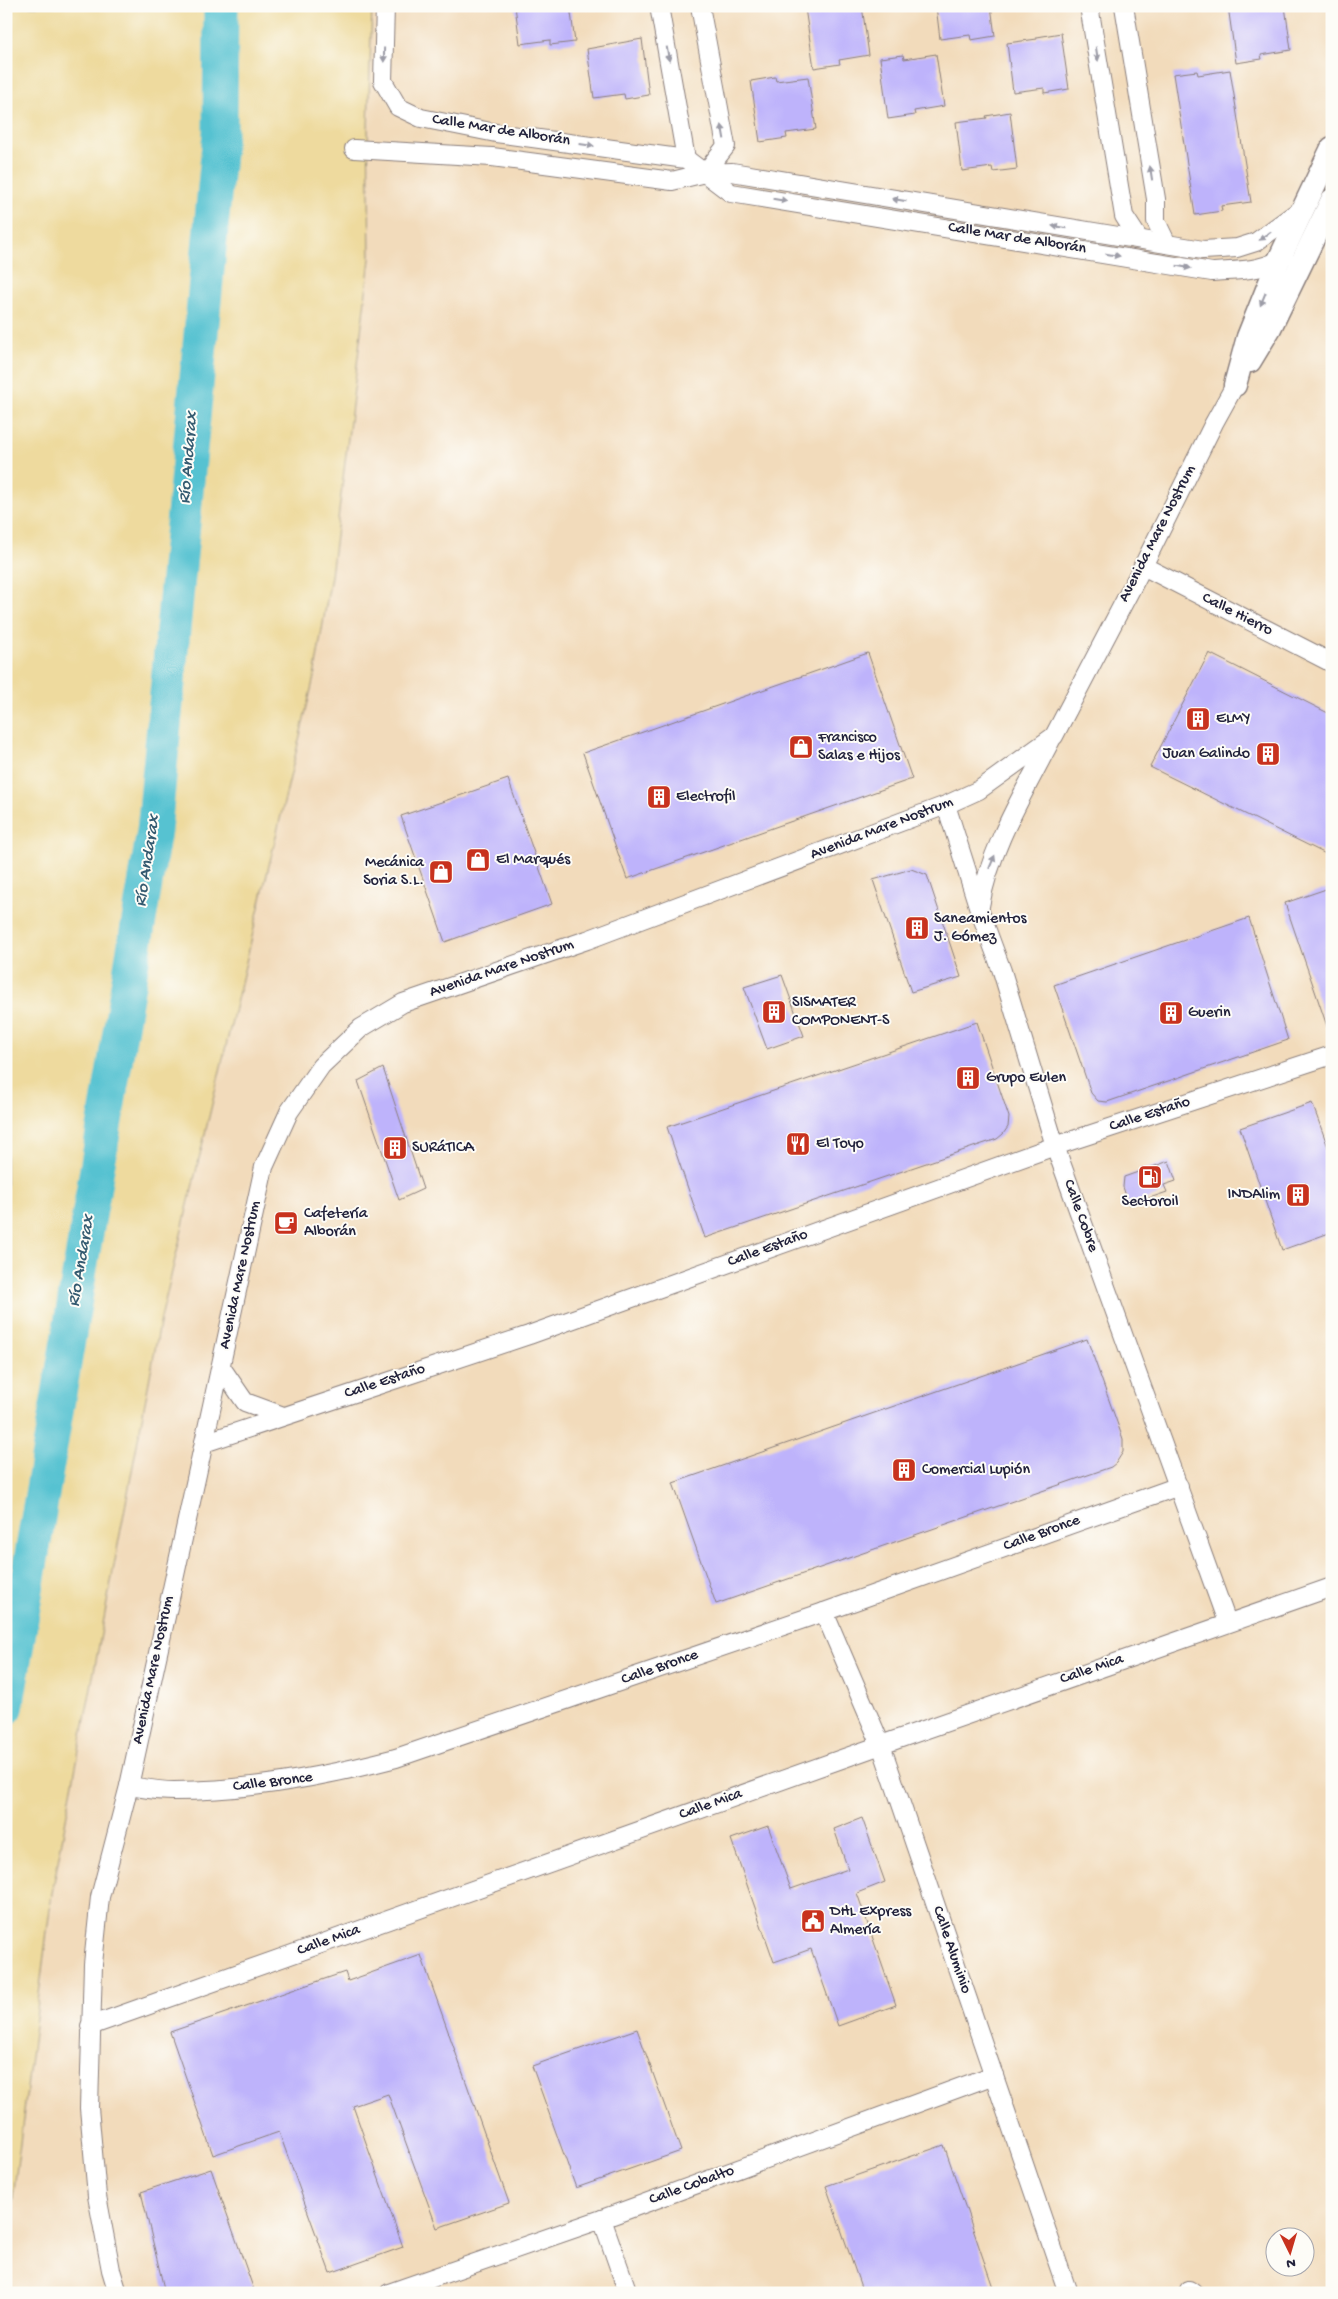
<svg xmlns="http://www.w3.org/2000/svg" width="1338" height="2299" font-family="'Gochi Hand',sans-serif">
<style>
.sand{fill:#eeda9e;stroke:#887e6c}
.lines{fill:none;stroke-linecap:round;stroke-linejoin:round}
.river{stroke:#56c2d1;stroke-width:35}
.building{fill:#beb3fb}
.minor-casing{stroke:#8a7e7b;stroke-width:20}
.tertiary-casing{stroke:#8a7e7b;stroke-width:25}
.minor{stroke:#fff;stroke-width:18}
.tertiary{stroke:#fff;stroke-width:22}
.oneway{fill:#9c9ca7}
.labels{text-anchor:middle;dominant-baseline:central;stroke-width:4;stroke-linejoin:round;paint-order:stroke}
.street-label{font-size:16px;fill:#22223b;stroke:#fdfcf7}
.poi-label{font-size:16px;fill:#22223b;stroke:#fdfcf7;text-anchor:start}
.water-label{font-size:18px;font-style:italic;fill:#345a70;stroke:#fdfcf7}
</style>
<rect width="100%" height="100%" fill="#fdfcf7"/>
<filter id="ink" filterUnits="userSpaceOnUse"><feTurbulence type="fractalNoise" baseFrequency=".02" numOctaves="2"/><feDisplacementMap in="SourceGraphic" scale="10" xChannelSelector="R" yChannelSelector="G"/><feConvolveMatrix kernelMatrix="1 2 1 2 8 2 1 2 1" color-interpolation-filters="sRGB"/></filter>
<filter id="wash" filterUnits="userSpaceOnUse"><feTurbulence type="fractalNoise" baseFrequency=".0096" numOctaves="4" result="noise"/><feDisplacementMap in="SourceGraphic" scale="20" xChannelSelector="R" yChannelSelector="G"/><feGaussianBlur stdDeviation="1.12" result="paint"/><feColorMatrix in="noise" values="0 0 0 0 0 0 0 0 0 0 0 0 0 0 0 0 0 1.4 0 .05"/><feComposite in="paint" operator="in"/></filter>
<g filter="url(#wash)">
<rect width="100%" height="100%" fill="#f2dbbb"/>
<path class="sand" d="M6 6H372L368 128 370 259 331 576 314 677 161 1318 52 1893 6 2252Z"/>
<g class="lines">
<path class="river" d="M6 1708 154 831 220 133 221 6"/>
</g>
<g id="blocks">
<g class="building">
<path d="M515 6H570L575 42 550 45V40L520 44Z"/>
<path d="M813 6H862L869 55 839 60 840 64 814 68 805 8Z"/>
<path d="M936 6H991L995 36 971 40 970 35 940 39Z"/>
<path d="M1228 6H1285L1291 50 1261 55 1262 59 1236 63Z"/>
<path d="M1061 33 1069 89 1044 93V88L1013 92 1007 43 1037 39V37Z"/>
<path d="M642 39 649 95 625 99 624 94 594 98 587 49Z"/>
<path d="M936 54 944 106 914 111 915 115 888 119 880 58 903 55 904 59Z"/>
<path d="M1230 70 1251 202 1221 206 1222 211 1195 215 1173 74 1197 71 1198 75Z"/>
<path d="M775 77 776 81 808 77 816 129 786 133 787 138 760 142 751 81Z"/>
<path d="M1010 112 1017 169 993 172 992 167 962 171 956 122 987 118 986 116Z"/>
<path d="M868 653 912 779 627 879 583 753Z"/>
<path d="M1209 653 1332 715V857L1150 767Z"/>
<path d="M508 779 552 904 445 942 401 816Z"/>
<path d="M911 869 927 875 961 977 911 992 873 880Z"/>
<path d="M1332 887V1031L1329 1032 1285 903Z"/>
<path d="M1249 918 1288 1040 1107 1102 1098 1101 1091 1093 1054 985Z"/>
<path d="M782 975 804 1036 767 1049 744 987Z"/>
<path d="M977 1022 1009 1117 1008 1127 1003 1134 997 1139 705 1238 667 1127Z"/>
<path d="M383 1068 423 1189 399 1200 358 1081Z"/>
<path d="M1312 1103 1332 1158V1232L1282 1250 1240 1128Z"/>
<path d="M1169 1161 1176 1181 1164 1185 1167 1192 1129 1205 1123 1187 1124 1177Z"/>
<path d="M1087 1339 1123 1439V1452L1116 1463 1111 1467 716 1604 673 1483Z"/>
<path d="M862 1818 885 1882 857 1893 896 2005 838 2026 811 1949 774 1962 731 1839 768 1826 791 1889 848 1869 834 1829Z"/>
<path d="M421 1955 509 2203 437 2228 388 2094 353 2106 403 2247 330 2273 279 2132 213 2155 170 2032 345 1972 348 1981Z"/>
<path d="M637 2029 681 2151 576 2188 532 2066Z"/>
<path d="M944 2145 995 2293H863L826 2186Z"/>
<path d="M211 2169 255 2293H165L141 2192Z"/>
</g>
</g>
</g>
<g filter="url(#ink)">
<use href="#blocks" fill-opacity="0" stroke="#8a7e7b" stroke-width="1"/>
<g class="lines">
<defs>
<g id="minor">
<path d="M385 6 383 81 398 107 421 118 496 133 686 159 731 193 1212 272C1234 270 1266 272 1284 256"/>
<path d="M659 6 686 159"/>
<path d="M700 6 726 146 705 173"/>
<path d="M1089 6 1124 216 1139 239"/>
<path d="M1124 6 1156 199V221L1167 244"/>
<path d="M354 149 492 157 672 181 705 173 732 172 1203 250 1237 248 1256 242 1304 207"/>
<path d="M1143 566 1332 663"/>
<path d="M946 805 979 909 1002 971 1055 1146 1227 1622"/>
<path d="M980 906C990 847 1024 793 1051 740"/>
<path d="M221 1367 245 1402 283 1416"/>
<path d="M204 1443 529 1335 1055 1146 1332 1055"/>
<path d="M824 1612 881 1745 1068 2293"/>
<path d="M129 1786C143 1788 159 1791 174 1791 249 1791 323 1777 396 1758L824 1612 1179 1486"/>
<path d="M90 2026 881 1745 1332 1587"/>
<path d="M602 2219 628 2293"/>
<path d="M1189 2290 1193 2293"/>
<path d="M118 2293 111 2270 97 2196 89 2108 93 1964 100 1897 129 1786 264 1167 289 1112 321 1066 361 1028 403 1003 587 940 946 805 979 790 1054 736 1143 566 1214 423 1235 385"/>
<path d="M389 2293 602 2219 994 2075"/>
</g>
<g id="tertiary">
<path d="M1250 361 1270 328 1332 200"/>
<path d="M1235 385 1248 337 1278 262 1332 148"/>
</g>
</defs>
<use href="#minor" class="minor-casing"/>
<use href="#tertiary" class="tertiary-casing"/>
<use href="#minor" class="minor"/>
<use href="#tertiary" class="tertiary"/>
</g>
<defs><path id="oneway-solid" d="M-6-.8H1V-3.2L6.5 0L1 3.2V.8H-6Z" transform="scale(1.25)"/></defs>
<g class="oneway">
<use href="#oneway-solid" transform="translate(668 54) rotate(80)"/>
<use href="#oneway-solid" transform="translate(1097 54) rotate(81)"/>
<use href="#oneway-solid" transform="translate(384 55) rotate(91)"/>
<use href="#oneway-solid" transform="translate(723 132) rotate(-100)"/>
<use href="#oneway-solid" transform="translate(587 145) rotate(8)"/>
<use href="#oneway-solid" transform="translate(1151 173) rotate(-99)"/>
<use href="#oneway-solid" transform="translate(780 200) rotate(9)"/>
<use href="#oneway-solid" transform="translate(899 200) rotate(-171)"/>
<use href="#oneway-solid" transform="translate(1059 227) rotate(-171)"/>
<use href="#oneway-solid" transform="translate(1265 236) rotate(144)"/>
<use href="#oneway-solid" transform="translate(1113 255) rotate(9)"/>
<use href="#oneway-solid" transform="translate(1184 267) rotate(10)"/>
<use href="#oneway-solid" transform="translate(1263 299) rotate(112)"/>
<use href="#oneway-solid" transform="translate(992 862) rotate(-67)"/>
</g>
</g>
<defs>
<symbol id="building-square" viewBox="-11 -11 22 22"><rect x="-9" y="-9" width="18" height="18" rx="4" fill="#c8321e" stroke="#fdfcf7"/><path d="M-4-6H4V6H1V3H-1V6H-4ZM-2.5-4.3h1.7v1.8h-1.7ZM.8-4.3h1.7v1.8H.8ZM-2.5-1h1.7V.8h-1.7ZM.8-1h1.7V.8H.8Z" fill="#fff"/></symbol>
<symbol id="shop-square" viewBox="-11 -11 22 22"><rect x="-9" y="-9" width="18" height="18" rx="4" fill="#c8321e" stroke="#fdfcf7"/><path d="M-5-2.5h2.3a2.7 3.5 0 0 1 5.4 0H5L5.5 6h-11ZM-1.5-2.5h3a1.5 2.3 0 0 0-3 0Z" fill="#fff"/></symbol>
<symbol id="restaurant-square" viewBox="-11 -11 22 22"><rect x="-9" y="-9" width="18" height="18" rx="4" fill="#c8321e" stroke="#fdfcf7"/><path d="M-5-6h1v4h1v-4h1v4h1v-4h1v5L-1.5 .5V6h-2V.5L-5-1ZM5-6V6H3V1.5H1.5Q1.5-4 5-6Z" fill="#fff"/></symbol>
<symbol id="fuel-square" viewBox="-11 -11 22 22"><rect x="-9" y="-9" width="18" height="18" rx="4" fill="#c8321e" stroke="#fdfcf7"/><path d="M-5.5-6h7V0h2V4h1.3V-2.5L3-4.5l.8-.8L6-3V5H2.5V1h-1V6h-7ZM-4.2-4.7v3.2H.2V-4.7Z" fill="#fff"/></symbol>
<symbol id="cafe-square" viewBox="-11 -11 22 22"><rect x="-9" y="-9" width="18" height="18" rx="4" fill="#c8321e" stroke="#fdfcf7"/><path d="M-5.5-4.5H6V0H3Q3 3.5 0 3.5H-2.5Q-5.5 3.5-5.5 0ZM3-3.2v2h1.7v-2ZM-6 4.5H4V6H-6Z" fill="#fff"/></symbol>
<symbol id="civic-square" viewBox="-11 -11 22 22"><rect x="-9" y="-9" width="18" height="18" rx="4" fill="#c8321e" stroke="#fdfcf7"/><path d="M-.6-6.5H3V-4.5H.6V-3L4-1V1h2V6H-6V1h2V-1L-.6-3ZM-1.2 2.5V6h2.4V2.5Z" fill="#fff"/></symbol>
</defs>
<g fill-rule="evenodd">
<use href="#building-square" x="1184" y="705" width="28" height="28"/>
<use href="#shop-square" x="787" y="733" width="28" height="28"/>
<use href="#building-square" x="1254" y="740" width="28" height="28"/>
<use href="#building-square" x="645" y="783" width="28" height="28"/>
<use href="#shop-square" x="464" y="846" width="28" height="28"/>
<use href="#shop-square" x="427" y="858" width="28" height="28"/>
<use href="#building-square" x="903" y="914" width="28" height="28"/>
<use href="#building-square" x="760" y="998" width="28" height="28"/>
<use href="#building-square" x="1157" y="999" width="28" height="28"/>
<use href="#building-square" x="954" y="1064" width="28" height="28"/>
<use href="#restaurant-square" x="784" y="1130" width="28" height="28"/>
<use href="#building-square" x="381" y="1134" width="28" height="28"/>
<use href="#fuel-square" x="1136" y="1163" width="28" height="28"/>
<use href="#building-square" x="1284" y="1181" width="28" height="28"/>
<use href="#cafe-square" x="272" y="1209" width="28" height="28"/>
<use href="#building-square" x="890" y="1456" width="28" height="28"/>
<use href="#civic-square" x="799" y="1907" width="28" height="28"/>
</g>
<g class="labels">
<g class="street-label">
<text transform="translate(501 131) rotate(9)">Calle Mar de Alborán</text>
<text transform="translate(1017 239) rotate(9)">Calle Mar de Alborán</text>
<text transform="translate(1158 534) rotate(-63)">Avenida Mare Nostrum</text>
<text transform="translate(1237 615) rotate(27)">Calle Hierro</text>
<text transform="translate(882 829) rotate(-21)">Avenida Mare Nostrum</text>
<text transform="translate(502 969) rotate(-19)">Avenida Mare Nostrum</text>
<text transform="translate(1150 1115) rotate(-18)">Calle Estaño</text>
<text transform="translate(1080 1216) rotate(70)">Calle Cobre</text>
<text transform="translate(768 1249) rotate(-20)">Calle Estaño</text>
<text transform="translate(241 1275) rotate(-78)">Avenida Mare Nostrum</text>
<text transform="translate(385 1382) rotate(-18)">Calle Estaño</text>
<text transform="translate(1042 1534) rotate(-20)">Calle Bronce</text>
<text transform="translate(660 1668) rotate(-19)">Calle Bronce</text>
<text transform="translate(154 1670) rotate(-78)">Avenida Mare Nostrum</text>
<text transform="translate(1092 1670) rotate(-19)">Calle Mica</text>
<text transform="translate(273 1783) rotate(-7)">Calle Bronce</text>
<text transform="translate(711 1805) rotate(-20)">Calle Mica</text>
<text transform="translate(329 1941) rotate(-20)">Calle Mica</text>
<text transform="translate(951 1950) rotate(71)">Calle Aluminio</text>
<text transform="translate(692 2186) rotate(-20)">Calle Cobalto</text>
</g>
<g class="poi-label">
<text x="1216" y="719">ELMY</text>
<text x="818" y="738">Francisco<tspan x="818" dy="18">Salas e Hijos</tspan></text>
<text x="1250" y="754" text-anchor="end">Juan Galindo</text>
<text x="676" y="797">Electrofil</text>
<text x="496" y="860">El Marqués</text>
<text x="424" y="863" text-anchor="end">Mecánica<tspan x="424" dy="18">Soria S.L.</tspan></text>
<text x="934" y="919">Saneamientos<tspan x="934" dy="18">J. Gómez</tspan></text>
<text x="792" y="1003">SISMATER<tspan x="792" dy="18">COMPONENT-S</tspan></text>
<text x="1188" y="1013">Guerin</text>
<text x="986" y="1078">Grupo Eulen</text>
<text x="816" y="1144">El Toyo</text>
<text x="412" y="1148">SURáTICA</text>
<text x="1280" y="1195" text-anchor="end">INDAlim</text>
<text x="1150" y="1202" text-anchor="middle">Sectoroil</text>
<text x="304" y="1214">Cafetería<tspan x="304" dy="18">Alborán</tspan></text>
<text x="922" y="1470">Comercial Lupión</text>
<text x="830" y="1912">DHL Express<tspan x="830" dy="18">Almería</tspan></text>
</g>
<g class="water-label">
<text transform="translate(189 458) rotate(-85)">Río Andarax</text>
<text transform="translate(148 861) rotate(-81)">Río Andarax</text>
<text transform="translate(82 1261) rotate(-80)">Río Andarax</text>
</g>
</g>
<rect width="1338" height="2299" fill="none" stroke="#fdfcf7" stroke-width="25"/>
<g transform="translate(1290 2252) rotate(175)"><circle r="24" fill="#fdfcf7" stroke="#a5a5ac"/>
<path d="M0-4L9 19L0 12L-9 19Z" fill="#c8321e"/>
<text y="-8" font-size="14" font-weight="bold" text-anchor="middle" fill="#22223b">N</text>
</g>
</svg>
